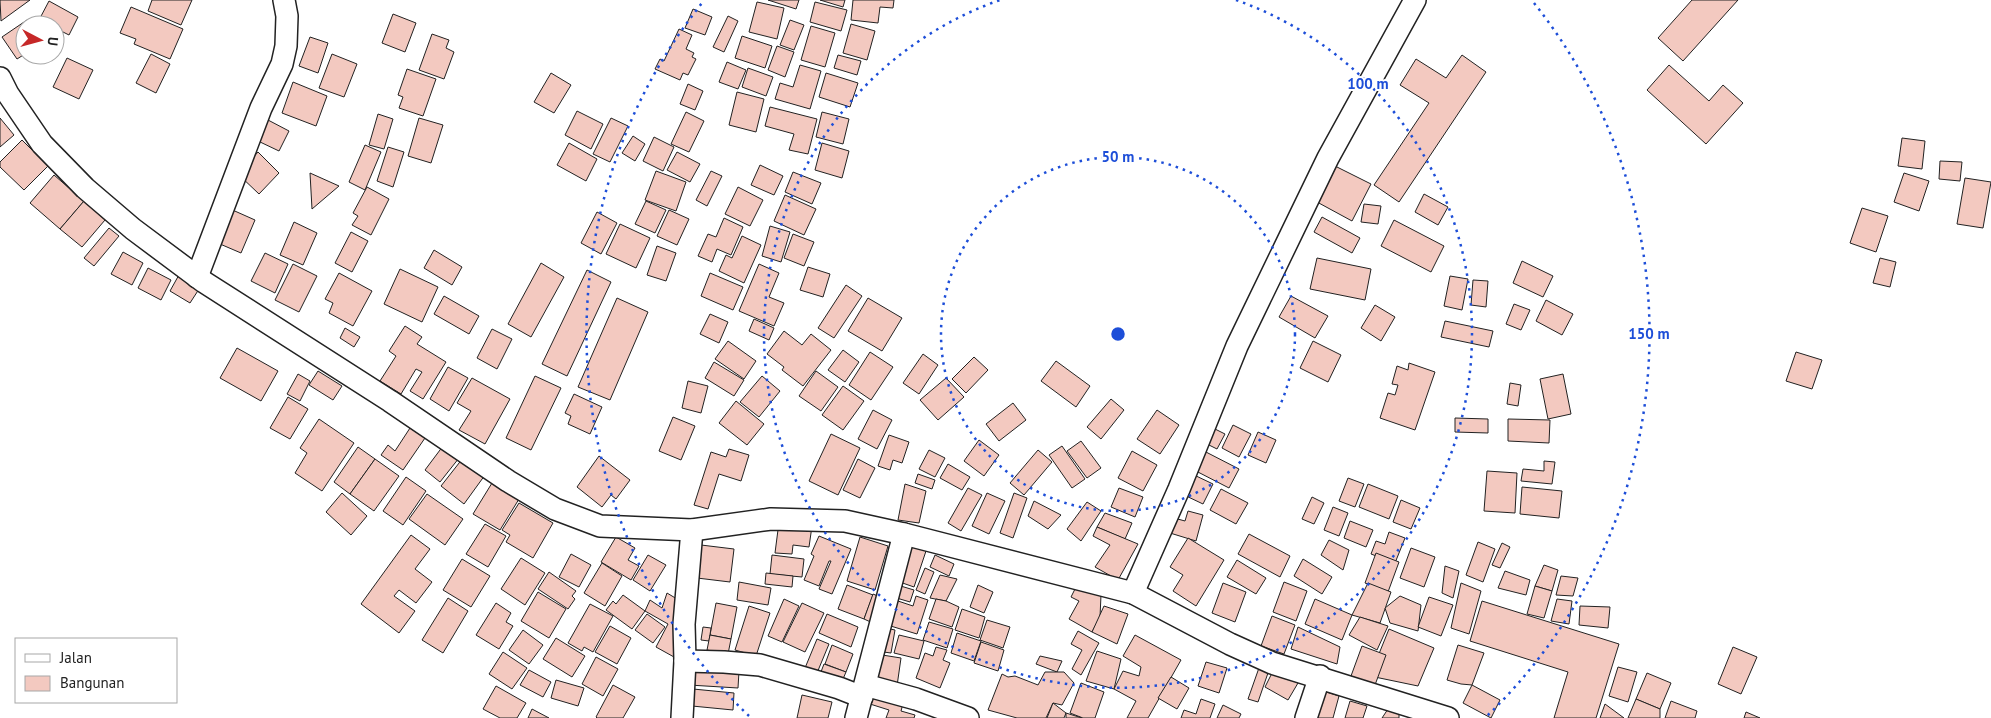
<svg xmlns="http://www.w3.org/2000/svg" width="1991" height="718" font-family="'PT Sans',sans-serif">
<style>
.building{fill:#f3c9c0;stroke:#222}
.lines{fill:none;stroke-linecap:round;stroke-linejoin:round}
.minor-casing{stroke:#222;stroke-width:24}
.minor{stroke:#fff;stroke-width:21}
.ring{fill:none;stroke:#1d4ed8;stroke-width:2.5;stroke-dasharray:2.5 5}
.centre{fill:#1d4ed8;stroke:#fff;stroke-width:2.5}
.ring-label{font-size:15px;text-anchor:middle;font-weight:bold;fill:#1d4ed8;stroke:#fff;stroke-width:4;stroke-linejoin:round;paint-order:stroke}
</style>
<rect width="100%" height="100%" fill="#fff"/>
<g class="building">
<path d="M0 0H30L1 21Z"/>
<path d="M152 0H192L181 25 148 11Z"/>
<path d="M768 0H799L796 9Z"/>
<path d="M820 0H845L843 7Z"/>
<path d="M853 0H894L893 8 880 7 878 23 851 20Z"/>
<path d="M1692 0H1738L1683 61 1658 38Z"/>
<path d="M49 1 78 17 69 35 55 28V25H50L39 20Z"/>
<path d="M757 2 784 8 777 39 749 32Z"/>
<path d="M815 2 847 10 841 31 810 22Z"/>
<path d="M131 7 183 29 170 59 134 44 136 39 120 33Z"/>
<path d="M693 9 712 17 705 35 685 28Z"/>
<path d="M393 14 416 23 405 52 382 43Z"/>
<path d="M728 16 738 21 724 52 713 47Z"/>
<path d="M27 20 31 25H25V54L17 59 2 37Z"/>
<path d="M790 20 804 25 794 50 780 45Z"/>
<path d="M851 24 875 31 867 60 843 53Z"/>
<path d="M811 26 835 33 825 67 801 60Z"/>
<path d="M679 29 692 35 686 49 694 53 692 57 696 59 688 75 683 73 680 80 655 69 660 59 664 61Z"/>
<path d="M432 34 449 40 446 48 454 52 444 79 419 70Z"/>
<path d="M742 36 772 46 765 68 735 58Z"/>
<path d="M310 37 328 43 318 73 299 66Z"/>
<path d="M777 46 794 52 785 77 768 70Z"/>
<path d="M151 54 170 64 156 93 136 83Z"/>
<path d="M332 54 357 64 344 97 319 88Z"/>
<path d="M838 55 861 61 857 75 834 68Z"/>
<path d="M1462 55 1486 72 1399 202 1374 185 1429 103 1400 85 1416 59 1446 78Z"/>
<path d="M67 58 93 70 79 99 53 87Z"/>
<path d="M727 62 746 70 738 89 719 82Z"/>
<path d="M800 65 821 71 810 109 775 99 780 83 793 87Z"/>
<path d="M1669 65 1709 101 1723 85 1743 103 1706 144 1647 90Z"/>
<path d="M748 68 773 77 766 96 742 87Z"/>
<path d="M407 69 436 79 423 116 399 108 403 97 398 95Z"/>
<path d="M551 73 571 85 554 113 534 102Z"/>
<path d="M826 73 858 83 850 107 819 97Z"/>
<path d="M293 82 327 96 316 126 282 113Z"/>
<path d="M688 84 703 91 695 110 680 104Z"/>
<path d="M737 92 764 99 756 132 729 125Z"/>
<path d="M770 107 817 119 808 154 789 150 794 134 765 126Z"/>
<path d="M577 111 603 124 591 149 565 135Z"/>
<path d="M686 112 704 121 689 152 671 144Z"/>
<path d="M822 112 849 119 843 144 816 137Z"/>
<path d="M378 114 393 119 384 149 369 145Z"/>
<path d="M0 118 14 135 0 147Z"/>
<path d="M419 118 443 125 431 163 408 156Z"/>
<path d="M611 118 628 126 610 162 593 154Z"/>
<path d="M268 120 289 131 279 151 258 141Z"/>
<path d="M633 136 645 144 635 161 622 153Z"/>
<path d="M654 137 674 147 663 171 643 161Z"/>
<path d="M1902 138 1925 141 1922 169 1898 166Z"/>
<path d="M22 140 48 166 24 190 0 167V162Z"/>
<path d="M569 143 597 159 586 181 557 165Z"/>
<path d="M822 143 849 151 842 178 815 170Z"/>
<path d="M365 145 381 152 365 190 349 182Z"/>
<path d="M388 147 404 152 393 187 377 181Z"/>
<path d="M258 152 279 173 259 194 238 174Z"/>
<path d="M677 152 700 164 690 182 667 170Z"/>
<path d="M1940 161 1962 162 1960 181 1939 179Z"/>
<path d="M760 165 783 176 774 195 751 185Z"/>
<path d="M1335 166 1371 184 1352 221 1317 202Z"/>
<path d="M656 171 686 182 676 211 645 200Z"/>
<path d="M711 171 722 176 707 206 696 200Z"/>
<path d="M793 172 821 183 812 204 785 192Z"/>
<path d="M310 173 339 186 312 209Z"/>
<path d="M1904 173 1929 181 1919 211 1894 202Z"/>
<path d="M54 175 84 201 60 229 30 203Z"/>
<path d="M1965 178 1991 182 1983 228 1957 224Z"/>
<path d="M367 187 389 199 371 235 352 225 358 216 353 213Z"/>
<path d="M738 187 763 200 750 226 725 214Z"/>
<path d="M1424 194 1448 207 1438 225 1415 212Z"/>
<path d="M785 195 816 209 804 235 774 221Z"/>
<path d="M84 201 105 220 82 247 60 229Z"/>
<path d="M646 201 666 210 655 233 635 224Z"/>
<path d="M1364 204 1381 206 1378 224 1361 222Z"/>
<path d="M228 208 255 220 241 253 213 241Z"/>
<path d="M1862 208 1888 216 1876 252 1850 243Z"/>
<path d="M669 210 689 219 677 245 657 236Z"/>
<path d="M597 212 617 223 601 254 581 243Z"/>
<path d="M1322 217 1360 238 1352 253 1314 232Z"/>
<path d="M724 218 743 227 731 255 717 249 712 262 698 256 708 234 716 237Z"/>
<path d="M1394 220 1444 246 1431 272 1381 246Z"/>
<path d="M294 222 317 233 303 265 280 255Z"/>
<path d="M620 224 650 238 636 268 606 254Z"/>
<path d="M770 226 790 232 781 262 762 256Z"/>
<path d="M109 228 119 236 94 266 84 258Z"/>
<path d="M351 232 368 241 352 272 335 263Z"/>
<path d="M793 234 814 242 804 266 784 258Z"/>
<path d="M742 236 761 245 744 283 719 271 726 255 732 258Z"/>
<path d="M657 246 676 253 666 281 647 275Z"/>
<path d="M434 250 462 267 452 285 424 268Z"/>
<path d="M123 252 143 263 132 285 111 274Z"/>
<path d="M265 253 288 264 275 293 251 281Z"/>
<path d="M1317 258 1371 269 1365 300 1310 289Z"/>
<path d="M1880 258 1896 262 1890 287 1873 283Z"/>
<path d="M1522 261 1553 276 1543 297 1513 283Z"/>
<path d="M541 263 564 277 531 337 508 324Z"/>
<path d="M293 264 317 276 299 312 275 300Z"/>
<path d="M759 264 779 273 769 297 784 303 774 326 739 311Z"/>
<path d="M808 267 830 274 823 297 800 290Z"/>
<path d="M148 268 171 280 161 300 138 288Z"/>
<path d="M400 269 438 287 422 322 384 304Z"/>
<path d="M587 270 611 282 567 376 542 364Z"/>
<path d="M180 273 201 286 190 303 170 291Z"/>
<path d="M339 273 372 291 353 326 329 313 333 303 325 299Z"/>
<path d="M710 273 743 287 733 310 701 296Z"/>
<path d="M1450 276 1468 279 1462 310 1444 306Z"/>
<path d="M1473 280 1488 281 1486 307 1471 305Z"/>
<path d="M846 285 862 296 834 338 818 328Z"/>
<path d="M444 296 479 316 469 334 434 314Z"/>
<path d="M1291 296 1328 316 1315 338 1279 317Z"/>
<path d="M617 298 648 312 610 400 578 387Z"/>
<path d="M868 298 902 318 882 351 848 331Z"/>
<path d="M1546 300 1573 314 1562 335 1536 321Z"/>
<path d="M1514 304 1530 310 1521 330 1506 324Z"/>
<path d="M1375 305 1395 317 1381 341 1361 328Z"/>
<path d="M710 314 728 322 719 343 700 334Z"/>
<path d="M754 319 774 328 769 340 749 331Z"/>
<path d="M1445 321 1493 331 1489 347 1441 337Z"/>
<path d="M405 326 422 337 417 344 446 362 423 399 410 391 422 372 416 369 401 394 380 381 396 356 389 351Z"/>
<path d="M345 328 360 337 354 347 340 338Z"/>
<path d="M492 329 512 339 497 369 477 358Z"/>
<path d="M784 331 802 345 811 334 831 350 803 386 782 370 784 367 767 354Z"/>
<path d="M728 341 756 361 744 379 715 359Z"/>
<path d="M1313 341 1341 355 1328 382 1300 368Z"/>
<path d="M237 348 278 371 261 401 220 378Z"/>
<path d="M843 350 859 362 845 382 828 370Z"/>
<path d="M870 352 893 367 871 400 849 385Z"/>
<path d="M1796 352 1822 360 1812 389 1786 381Z"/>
<path d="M923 354 938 365 919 394 903 383Z"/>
<path d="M974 357 988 370 966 393 952 379Z"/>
<path d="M1056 361 1090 386 1076 407 1041 381Z"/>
<path d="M714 362 744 380 734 396 705 378Z"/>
<path d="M1409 363 1435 372 1415 430 1380 418 1388 393 1395 395 1398 385 1392 384 1397 366 1408 370Z"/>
<path d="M448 367 468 378 449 411 430 399Z"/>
<path d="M318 371 342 386 333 400 309 385Z"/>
<path d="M816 371 838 387 821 411 799 396Z"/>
<path d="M298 374 310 381 300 401 287 394Z"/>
<path d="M1563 374 1571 414 1548 419 1540 379Z"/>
<path d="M535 376 561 388 531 450 506 438Z"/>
<path d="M762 376 780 391 759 417 740 402Z"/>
<path d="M472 378 510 399 485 444 459 430 471 411 457 403Z"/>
<path d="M946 378 964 397 938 420 920 400Z"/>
<path d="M688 381 708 386 701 413 682 408Z"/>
<path d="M1510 383 1521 385 1518 406 1507 404Z"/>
<path d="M843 386 864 401 843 430 822 415Z"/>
<path d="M574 394 602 407 590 434 568 424 571 416 565 413Z"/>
<path d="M288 397 308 409 290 439 270 428Z"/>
<path d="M1111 399 1124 410 1101 439 1087 427Z"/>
<path d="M736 401 764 424 747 445 719 423Z"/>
<path d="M1013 403 1026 420 999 441 986 424Z"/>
<path d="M873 410 892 420 877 449 858 439Z"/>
<path d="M1157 410 1179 425 1160 454 1137 439Z"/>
<path d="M673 417 695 426 681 460 659 451Z"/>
<path d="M1455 418 1488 419V433L1455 432Z"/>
<path d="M319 419 354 443 322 491 295 473 307 453 300 448Z"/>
<path d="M1508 419 1550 420 1549 443 1508 441Z"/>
<path d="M1233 425 1251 434 1239 457 1222 448Z"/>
<path d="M1211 427 1225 434 1217 449 1203 442Z"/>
<path d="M410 428 425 438 403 470 381 455 388 445 395 451Z"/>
<path d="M1258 432 1276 440 1266 463 1248 455Z"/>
<path d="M831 434 860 448 838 495 809 481Z"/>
<path d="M889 435 909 442 902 463 893 460 890 470 878 466Z"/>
<path d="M979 440 999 455 984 476 964 461Z"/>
<path d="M1081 441 1101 468 1087 478 1067 451Z"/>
<path d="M443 446 459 458 440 482 425 470Z"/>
<path d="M1062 446 1085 479 1072 488 1049 455Z"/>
<path d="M358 447 375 459 350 494 334 482Z"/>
<path d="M729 449 749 455 741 481 719 474 708 509 694 505 711 452 726 457Z"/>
<path d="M929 450 945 458 935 477 919 469Z"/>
<path d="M1038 450 1052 462 1024 495 1010 483Z"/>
<path d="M1132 451 1157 465 1143 491 1118 478Z"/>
<path d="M1204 451 1239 469 1229 488 1194 470Z"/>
<path d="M599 456 630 480 616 499 611 495 602 507 577 487Z"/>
<path d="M463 458 485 475 464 504 441 486Z"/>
<path d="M375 459 399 476 374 511 350 494Z"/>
<path d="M858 459 875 468 860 498 843 490Z"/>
<path d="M1544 461 1555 462 1552 484 1521 481 1523 469 1544 471Z"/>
<path d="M948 464 970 477 962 490 940 478Z"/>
<path d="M1487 471 1517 473 1515 513 1484 511Z"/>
<path d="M918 474 935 480 932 489 915 483Z"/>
<path d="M1192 474 1213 484 1203 504 1182 494Z"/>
<path d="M406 477 426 491 403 525 383 511Z"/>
<path d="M1348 478 1364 484 1355 507 1339 501Z"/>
<path d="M492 483 519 499 500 530 473 514Z"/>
<path d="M905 484 926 491 919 523 898 520Z"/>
<path d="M1368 484 1398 496 1389 519 1359 507Z"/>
<path d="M1522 487 1562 491 1559 518 1520 514Z"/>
<path d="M968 488 982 495 961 531 948 523Z"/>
<path d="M1119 488 1143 497 1135 517 1111 507Z"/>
<path d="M1221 489 1248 503 1236 524 1210 510Z"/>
<path d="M342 493 367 516 351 535 326 512Z"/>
<path d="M987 493 1005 501 989 534 972 526Z"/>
<path d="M1014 493 1027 498 1013 538 1000 533Z"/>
<path d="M427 494 463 519 445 545 409 519Z"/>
<path d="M1312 497 1324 503 1314 524 1302 519Z"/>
<path d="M1401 500 1420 508 1411 529 1393 522Z"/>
<path d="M1034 501 1061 515 1048 529 1028 516Z"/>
<path d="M1087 502 1101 511 1081 541 1067 529Z"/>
<path d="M519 503 553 523 533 558 506 542 510 535 502 530Z"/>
<path d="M1333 507 1348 513 1339 536 1324 530Z"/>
<path d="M1188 511 1203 515 1196 541 1170 533 1174 518 1185 521Z"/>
<path d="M1105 513 1132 523 1125 539 1097 527Z"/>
<path d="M1350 521 1373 530 1366 547 1344 538Z"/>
<path d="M779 522 812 526 809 547 793 545 792 554 775 553Z"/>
<path d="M485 524 506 536 488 567 466 554Z"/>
<path d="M1097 527 1138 544 1118 580 1095 567 1110 545 1093 536Z"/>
<path d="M1389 532 1405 538 1395 563 1371 554 1376 541 1385 544Z"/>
<path d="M1249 534 1290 556 1280 577 1238 554Z"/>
<path d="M411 535 430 549 415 569 432 582 416 603 399 590 394 596 415 611 399 633 361 604Z"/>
<path d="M819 536 851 549 832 594 819 589 831 561H829L819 586 804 580 814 556 811 554Z"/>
<path d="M616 537 635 548 628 560 639 566 631 580 601 562Z"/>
<path d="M860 537 888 546 875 590 847 581Z"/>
<path d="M1188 538 1224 560 1196 606 1173 591 1183 575 1170 567Z"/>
<path d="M1329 540 1349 550 1343 570 1321 555Z"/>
<path d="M1478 542 1495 549 1483 582 1466 575Z"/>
<path d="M1502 543 1510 547 1500 568 1492 565Z"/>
<path d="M906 544 926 551 914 587 894 580Z"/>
<path d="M701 545 734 549 730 582 697 578Z"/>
<path d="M1411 548 1435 557 1424 587 1400 578Z"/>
<path d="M1376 553 1399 562 1388 592 1365 583Z"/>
<path d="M571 554 591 565 579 587 559 577Z"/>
<path d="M648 555 666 565 650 591 633 580Z"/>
<path d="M772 555 804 559 802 577 770 574Z"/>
<path d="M935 555 954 564 949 576 930 567Z"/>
<path d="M521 558 545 573 525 605 501 589Z"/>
<path d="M462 559 490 576 471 607 443 590Z"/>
<path d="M1303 559 1332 577 1322 594 1294 576Z"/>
<path d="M1237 560 1266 578 1256 594 1227 577Z"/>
<path d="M602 563 622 576 605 606 584 593Z"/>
<path d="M1544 565 1558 570 1552 591 1535 586Z"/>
<path d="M1445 566 1459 571 1453 598 1442 593Z"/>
<path d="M925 568 934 572 925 594 916 590Z"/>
<path d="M1505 571 1530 580 1526 595 1498 588Z"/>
<path d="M549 572 576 591 572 596 575 599 568 609 538 589Z"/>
<path d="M766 573 793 576 792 587 765 584Z"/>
<path d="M940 575 957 579 946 601 930 598Z"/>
<path d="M1561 576 1578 578 1573 596 1556 595Z"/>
<path d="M739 582 771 588 768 605 737 600Z"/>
<path d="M1284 582 1307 591 1296 621 1273 612Z"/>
<path d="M1078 583 1101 595 1100 617 1092 632 1069 619 1079 601 1071 597Z"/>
<path d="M1223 583 1246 592 1235 622 1212 613Z"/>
<path d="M1368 583 1391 592 1380 623 1352 615Z"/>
<path d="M1461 583 1481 591 1469 634 1451 628Z"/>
<path d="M894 584 914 590 910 602 890 596Z"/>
<path d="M847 585 873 595 864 619 838 609Z"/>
<path d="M978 585 993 592 984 613 970 607Z"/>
<path d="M1535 586 1552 591 1544 618 1527 614Z"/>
<path d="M538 592 566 609 549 638 521 621Z"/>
<path d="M667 593 677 599 674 657 656 647 668 624 645 611 650 600 662 608Z"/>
<path d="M873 594 885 599 875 624 864 619Z"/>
<path d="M623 595 645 611 632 629 606 610 613 601 616 604Z"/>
<path d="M916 596 928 600 917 634 884 624 892 599 913 606Z"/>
<path d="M1400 596 1421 605 1418 631 1390 623 1385 608Z"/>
<path d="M1429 597 1453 605 1441 636 1418 627Z"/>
<path d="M448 598 468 611 443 653 422 640Z"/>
<path d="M784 599 799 606 782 642 768 636Z"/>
<path d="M936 599 946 601 959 607 952 627 929 619Z"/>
<path d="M1315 599 1352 615 1342 640 1305 624Z"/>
<path d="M1557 599 1572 601 1569 624 1551 621Z"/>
<path d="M1482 601 1619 644 1596 718H1554L1568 672 1470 641Z"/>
<path d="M496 603 511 613 506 622 513 626 499 649 476 635Z"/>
<path d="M716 603 737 607 731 639 710 635Z"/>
<path d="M802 603 824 613 805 652 783 642Z"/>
<path d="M590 604 613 616 593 652 584 647 582 651 568 643Z"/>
<path d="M749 606 770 613 756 656 735 650Z"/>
<path d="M1104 606 1128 614 1117 644 1092 632Z"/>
<path d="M1580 606 1610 607 1608 628 1579 625Z"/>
<path d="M962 609 985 617 979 638 955 630Z"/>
<path d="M647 614 665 627 653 643 635 630Z"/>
<path d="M827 614 858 627 851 647 819 633Z"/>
<path d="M1272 616 1295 625 1284 654 1261 646Z"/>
<path d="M1360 617 1388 626 1377 650 1349 635Z"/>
<path d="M987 620 1010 627 1003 648 980 640Z"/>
<path d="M929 622 953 629 947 648 923 640Z"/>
<path d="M610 626 631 638 617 664 595 652Z"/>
<path d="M703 627 711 628 709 641 701 640Z"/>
<path d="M881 627 895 630 891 653 876 651Z"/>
<path d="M1298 627 1340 647 1337 664 1291 649Z"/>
<path d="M1389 629 1434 648 1418 686 1370 676Z"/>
<path d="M523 630 543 645 529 664 509 650Z"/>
<path d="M1078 631 1099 643 1081 675 1072 669 1082 650 1071 644Z"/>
<path d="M957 633 981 641 974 661 951 653Z"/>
<path d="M710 635 731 639 728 654 707 650Z"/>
<path d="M899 635 924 641 919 659 894 653Z"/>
<path d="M1135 635 1181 660 1148 718H1127L1136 701 1114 689 1123 671 1139 676 1141 667 1123 656Z"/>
<path d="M556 638 585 656 572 677 543 659Z"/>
<path d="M817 639 829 644 817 673 805 668Z"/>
<path d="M981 642 1004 650 998 671 974 663Z"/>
<path d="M832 645 853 654 846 672 825 664Z"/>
<path d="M1458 645 1484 653 1472 685 1461 684 1447 680Z"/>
<path d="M1362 646 1386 655 1375 685 1351 676Z"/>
<path d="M936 647 947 650 943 660 950 663 940 688 916 678 925 653 933 656Z"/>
<path d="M1733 647 1757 657 1741 694 1718 684Z"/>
<path d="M1097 651 1121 659 1114 689 1086 681Z"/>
<path d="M503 652 527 668 512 689 489 674Z"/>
<path d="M876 654 901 658 897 686 872 683Z"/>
<path d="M1040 656 1062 661 1057 672 1036 664Z"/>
<path d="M596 657 618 669 603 696 582 684Z"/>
<path d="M1206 662 1227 668 1219 693 1198 686Z"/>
<path d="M824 664 846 672 840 686 819 677Z"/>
<path d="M1260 665 1269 670 1258 702 1248 699Z"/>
<path d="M1618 667 1637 672 1628 702 1609 696Z"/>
<path d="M690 669 739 671 738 688 689 685Z"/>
<path d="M1274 669 1298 683 1288 700 1265 687Z"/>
<path d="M529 670 551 682 543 697 520 685Z"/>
<path d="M1045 672H1064L1074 683 1062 705 1053 703 1046 718H1017L988 710 1002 674 1008 677 1015 676 1038 685Z"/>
<path d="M1647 673 1671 683 1660 709 1636 699Z"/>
<path d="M1171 677 1189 688 1177 709 1158 698Z"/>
<path d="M556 680 584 688 578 706 551 698Z"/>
<path d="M1081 683 1104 692 1095 718H1083L1070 713Z"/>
<path d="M613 685 635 697 623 718H597L596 717Z"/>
<path d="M1472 685 1500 700 1491 718 1463 703Z"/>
<path d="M496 686 526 703 517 718H500L483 709Z"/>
<path d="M693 689 734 693 733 710 692 706Z"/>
<path d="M873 691 904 700 901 711 915 715 914 718H886L889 710 870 704Z"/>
<path d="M1323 691 1339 696 1333 718H1314Z"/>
<path d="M802 695 832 702 828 718H797Z"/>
<path d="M1201 699 1215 704 1210 718H1181L1184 710 1196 714Z"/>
<path d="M1636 699 1660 709V718H1628Z"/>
<path d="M1350 701 1367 706 1363 718H1345Z"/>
<path d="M1671 701 1697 711 1695 718H1665Z"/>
<path d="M1053 703 1066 713 1064 718H1047Z"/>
<path d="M1605 704 1624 718H1600Z"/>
<path d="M1223 705 1241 714 1239 718H1217Z"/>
<path d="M1390 706 1399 708V718H1382Z"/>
<path d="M532 709 549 718H528Z"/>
<path d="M1746 712 1760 718H1744Z"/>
<path d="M1066 713 1082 718H1066Z"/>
</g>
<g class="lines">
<defs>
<g id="minor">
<path d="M0 78 8 94 42 144 85 188 133 229 204 282 390 401 508 481 555 509 600 526 692 530 771 519 845 521 904 534 1133 593 1230 644 1272 663 1448 718"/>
<path d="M197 277 261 108 282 64 286 46 287 16 284 0"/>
<path d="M1133 593 1179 489 1237 346 1328 158 1415 0"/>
<path d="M685 661 724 662 760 665 839 688 862 697"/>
<path d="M865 685 916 699 968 718"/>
<path d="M682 718 685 661 684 624 692 530"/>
<path d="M856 718 904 534"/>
<path d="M1306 718 1320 676"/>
</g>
</defs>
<use href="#minor" class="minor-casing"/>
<use href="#minor" class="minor"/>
</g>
<g class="ring">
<circle cx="1118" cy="334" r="177"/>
<path d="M1236 0A354 354 0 1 1 1000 0"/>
<path d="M749 716A531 531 0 0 1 702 3M1534 3A531 531 0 0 1 1487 716"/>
</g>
<circle cx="1118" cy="334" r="8" class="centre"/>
<g class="ring-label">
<text x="1368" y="89">100 m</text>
<text x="1118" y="162">50 m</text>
<text x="1649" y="339">150 m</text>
</g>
<rect x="15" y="638" width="162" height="65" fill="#ffffff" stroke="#a7a7a7"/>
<rect x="25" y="654" width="25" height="8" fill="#ffffff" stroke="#a7a7a7"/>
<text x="60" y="663" font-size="15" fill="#222222">Jalan</text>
<rect x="25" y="676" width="25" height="15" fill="#f3c9c0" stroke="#a7a7a7"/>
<text x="60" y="688" font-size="15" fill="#222222">Bangunan</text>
<g transform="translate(40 40) rotate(96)"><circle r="24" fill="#ffffff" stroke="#a7a7a7"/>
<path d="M0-4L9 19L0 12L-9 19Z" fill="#c62828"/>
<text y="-8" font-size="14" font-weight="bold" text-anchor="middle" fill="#222222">U</text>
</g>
</svg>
